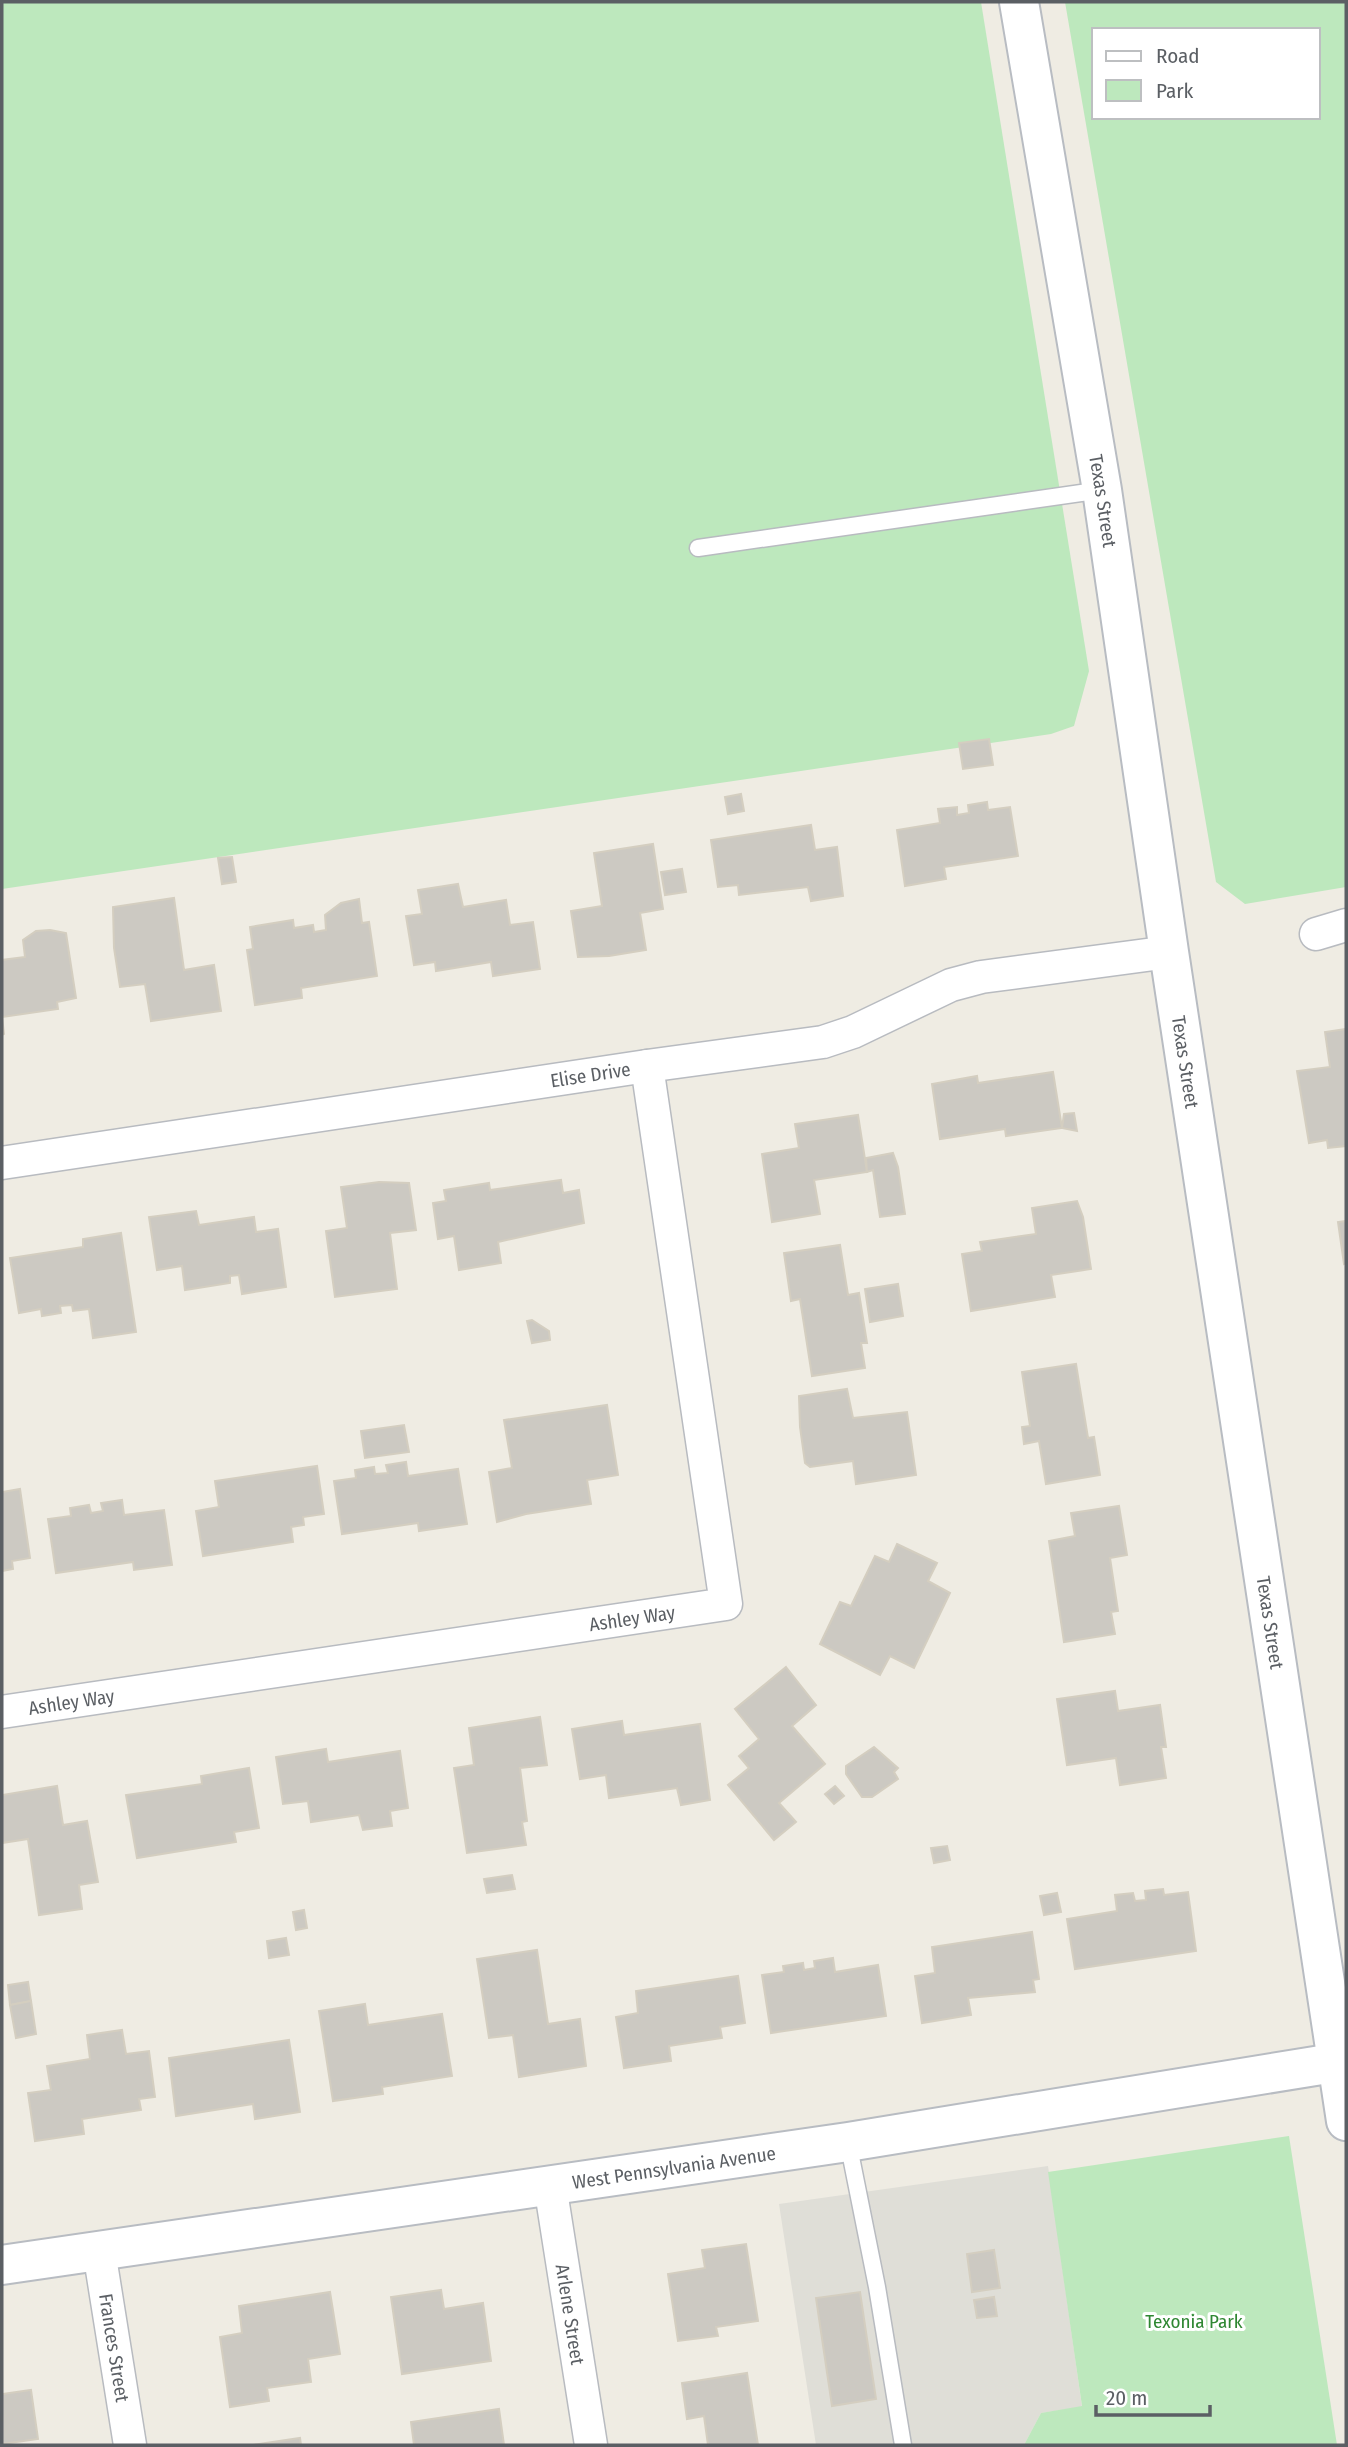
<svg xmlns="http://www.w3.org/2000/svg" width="1348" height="2447" font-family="'Fira Sans Condensed',sans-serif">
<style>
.industrial{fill:#dfded7}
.green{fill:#bde8bd;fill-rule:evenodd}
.building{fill:#ccc9c2;stroke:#d4cec0;stroke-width:2}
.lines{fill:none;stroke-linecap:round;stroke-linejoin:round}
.lane-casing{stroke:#b8bbc0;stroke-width:19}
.street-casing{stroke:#b8bbc0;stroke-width:35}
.secondary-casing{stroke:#b8bcc2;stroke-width:42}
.lane{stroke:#fff;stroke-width:16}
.street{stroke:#fff;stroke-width:32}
.secondary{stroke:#fff;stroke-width:38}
.labels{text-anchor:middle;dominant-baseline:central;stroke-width:6;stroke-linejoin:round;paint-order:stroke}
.street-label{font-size:19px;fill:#5b5f64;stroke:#fff}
.park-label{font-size:19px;fill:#2f8733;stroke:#fff}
</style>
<rect width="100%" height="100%" fill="#efece3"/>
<path class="industrial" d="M1048 2166 1082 2407 1041 2413 1024 2445H816L779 2204Z"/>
<g class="green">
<path d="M2 2H981L1089 671 1074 726 1051 734 2 889Z"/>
<path d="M1065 2H1346V887L1245 904 1216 882ZM1094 30H1318V117H1094Z"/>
<path d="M1289 2136 1337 2445H1024L1041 2413 1082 2406 1048 2172Z"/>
</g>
<g class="building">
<path d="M989 739 993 765 963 769 959 743Z"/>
<path d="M741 794 744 811 728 814 725 797Z"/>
<path d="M987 802 988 810 1010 807 1018 856 944 867 946 879 905 886 897 830 940 823 938 809 957 807V815L969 813 968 805Z"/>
<path d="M811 825 815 850 837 847 843 896 811 901 808 887 739 895 738 885 718 887 711 840Z"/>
<path d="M653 844 663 909 640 913 646 950 609 956 578 957 571 911 602 906 594 853Z"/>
<path d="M232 857 236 882 222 884 218 858Z"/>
<path d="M682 869 686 892 665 895 661 872Z"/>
<path d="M458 884 463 907 506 900 510 925 533 922 540 969 493 976 491 962 436 971 435 962 414 965 406 916 422 914 418 890Z"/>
<path d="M174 898 184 970 214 965 221 1011 151 1021 145 984 120 987 114 948 113 907Z"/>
<path d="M359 899 362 923 369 922 377 976 301 988 302 998 255 1005 247 950 253 949 250 927 293 920 294 928 313 925 314 932 326 930 325 915 341 903Z"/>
<path d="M50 930 66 933 76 998 57 1002 58 1009 2 1017 4 1034 2 1035V960L25 957 23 940 36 931Z"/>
<path d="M1346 1029V1146L1328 1148 1327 1140 1309 1143 1297 1071 1330 1067 1325 1032Z"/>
<path d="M1053 1072 1062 1128 1006 1136 1005 1129 940 1139 932 1084 977 1076 978 1083Z"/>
<path d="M1074 1113 1077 1131 1062 1128 1064 1114Z"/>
<path d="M858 1115 867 1172 814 1180 820 1214 772 1222 762 1154 799 1148 795 1124Z"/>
<path d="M893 1153 898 1167 905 1214 880 1217 873 1170 867 1172 866 1158Z"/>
<path d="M561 1180 563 1193 579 1190 584 1223 498 1242 501 1263 459 1270 454 1236 438 1239 433 1203 446 1201 444 1190 489 1183 490 1190Z"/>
<path d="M379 1182 409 1183 416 1230 390 1233 397 1289 335 1297 326 1231 347 1228 341 1187Z"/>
<path d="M1077 1201 1083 1217 1091 1269 1051 1275 1055 1297 971 1311 962 1254 982 1251 980 1242 1036 1234 1032 1208Z"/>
<path d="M196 1211 199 1225 254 1217 256 1232 278 1229 286 1287 242 1294 239 1275 230 1276V1283L185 1290 182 1266 157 1270 149 1217Z"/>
<path d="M1346 1221V1263L1344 1264 1338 1222Z"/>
<path d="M121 1233 136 1332 93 1338 89 1309 73 1311 72 1305 60 1306 61 1313 42 1316 41 1309 19 1313 10 1258 83 1247V1239Z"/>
<path d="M840 1245 848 1295 859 1293 867 1343H861L865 1368 812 1376 800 1299 791 1301 784 1253Z"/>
<path d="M898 1284 903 1316 870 1322 865 1289Z"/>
<path d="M532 1320 549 1331 550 1340 532 1343 527 1321Z"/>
<path d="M1076 1364 1088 1438 1094 1437 1100 1475 1046 1484 1039 1441 1024 1444 1022 1427 1030 1426 1022 1372Z"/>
<path d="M847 1389 853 1418 907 1412 916 1475 856 1484 853 1461 810 1467 805 1463 800 1427 799 1396Z"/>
<path d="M607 1405 618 1475 587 1480 591 1504 526 1514 497 1522 489 1472 512 1468 504 1420Z"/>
<path d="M404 1425 409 1452 365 1458 361 1431Z"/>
<path d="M406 1462 408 1476 458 1469 467 1524 419 1531 418 1523 342 1534 334 1481 356 1478 355 1470 374 1467 375 1474 388 1473 386 1465Z"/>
<path d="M317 1466 324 1514 303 1517 304 1525 291 1527 293 1542 203 1556 196 1511 219 1507 215 1481Z"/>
<path d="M20 1489 30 1558 12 1561 13 1569 2 1571V1492Z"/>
<path d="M122 1500 124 1515 164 1510 172 1565 134 1570 133 1562 56 1573 48 1519 71 1516 70 1508 89 1505 91 1513 103 1511 101 1503Z"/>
<path d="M1119 1506 1127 1555 1110 1558 1118 1611 1111 1612 1115 1634 1064 1642 1049 1541 1075 1536 1071 1513Z"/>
<path d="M897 1544 937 1563 928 1581 950 1593 914 1668 890 1656 880 1675 820 1644 840 1602 851 1606 875 1556 889 1562Z"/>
<path d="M786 1667 816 1705 792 1726 825 1764 779 1803 796 1822 774 1840 728 1785 749 1768 739 1756 759 1739 735 1709Z"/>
<path d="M1115 1691 1118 1711 1160 1705 1166 1747H1161L1166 1778 1120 1785 1116 1758 1067 1765 1057 1699Z"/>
<path d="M540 1717 547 1765 520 1768 527 1821 522 1822 526 1845 467 1853 454 1768 474 1765 469 1728Z"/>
<path d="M622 1721 624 1735 700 1724 710 1800 681 1805 677 1788 609 1798 606 1775 580 1779 572 1729Z"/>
<path d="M874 1747 898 1768 894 1772 898 1779 872 1797H862L846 1774V1766Z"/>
<path d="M326 1749 328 1762 400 1751 408 1808 390 1811 392 1826 363 1830 359 1815 311 1822 308 1801 283 1804 276 1757Z"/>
<path d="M249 1768 259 1828 234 1832 236 1842 137 1858 126 1795 202 1784 201 1776Z"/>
<path d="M57 1786 63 1825 87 1821 98 1882 79 1885 82 1909 39 1915 28 1839 2 1843V1795Z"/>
<path d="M835 1786 844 1796 834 1804 825 1794Z"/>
<path d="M947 1846 950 1860 934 1863 931 1848Z"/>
<path d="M512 1875 515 1889 487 1893 484 1879Z"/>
<path d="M1163 1889 1164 1895 1188 1892 1196 1951 1075 1969 1067 1919 1117 1911 1115 1895 1133 1893 1135 1901 1146 1900 1145 1891Z"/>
<path d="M1057 1893 1061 1912 1044 1915 1040 1896Z"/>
<path d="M304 1910 307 1928 296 1930 293 1912Z"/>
<path d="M1032 1932 1039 1979 1033 1980 1035 1992 968 1998 971 2015 922 2023 915 1976 935 1973 932 1947Z"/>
<path d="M286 1938 289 1955 269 1958 267 1941Z"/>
<path d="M537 1950 548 2024 580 2019 586 2066 519 2077 513 2035 489 2038 477 1959Z"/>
<path d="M833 1958 835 1972 878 1965 886 2016 771 2033 762 1975 784 1972 783 1966 803 1963 804 1970 815 1968 814 1961Z"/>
<path d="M738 1976 745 2023 720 2027 722 2038 669 2046 671 2061 624 2068 616 2017 638 2013 636 1991Z"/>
<path d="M28 1982 31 2001 10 2005 8 1985Z"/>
<path d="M31 2001 36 2034 16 2038 10 2005Z"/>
<path d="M365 2004 368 2025 442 2014 452 2076 382 2087 383 2094 333 2101 319 2011Z"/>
<path d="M122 2030 126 2054 149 2051 155 2097 139 2099 141 2110 82 2119 84 2134 35 2141 28 2093 51 2090 47 2066 90 2059 87 2035Z"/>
<path d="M289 2040 300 2112 255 2119 253 2104 176 2116 169 2058Z"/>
<path d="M746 2244 758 2321 716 2327 718 2336 678 2341 668 2274 705 2268 702 2250Z"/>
<path d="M994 2250 1000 2288 972 2292 967 2254Z"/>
<path d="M441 2290 444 2309 483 2303 491 2361 402 2374 391 2297Z"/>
<path d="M330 2292 340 2354 308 2359 311 2382 267 2388 269 2401 230 2407 220 2337 242 2333 239 2306Z"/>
<path d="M860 2292 876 2399 832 2406 816 2298Z"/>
<path d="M994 2297 997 2316 977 2318 974 2300Z"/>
<path d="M747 2373 758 2445H708L704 2416 687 2419 682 2383Z"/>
<path d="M31 2390 38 2439 2 2444V2394Z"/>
<path d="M499 2409 504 2445H414L411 2422Z"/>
<path d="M300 2438 301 2445H253Z"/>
</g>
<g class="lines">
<defs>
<g id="lane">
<path d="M698 548 1102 490"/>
<path d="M848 2142 877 2287 903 2445"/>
</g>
<g id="street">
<path d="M1316 934 1346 925"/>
<path id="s1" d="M2 1163 647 1066 823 1042 853 1032 951 985 981 977 1169 952"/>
<path id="s2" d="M2 1712 726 1604 647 1066"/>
<path id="s3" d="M550 2185 591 2445"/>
<path id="s4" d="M99 2251 130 2445"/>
</g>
<g id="secondary">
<path id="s5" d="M1019 2 1102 490 1169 952 1346 2121"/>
<path id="s6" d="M2 2265 848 2142 1346 2061"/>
</g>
</defs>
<use href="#lane" class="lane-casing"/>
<use href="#street" class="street-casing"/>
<use href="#secondary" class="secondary-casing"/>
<use href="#lane" class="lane"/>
<use href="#street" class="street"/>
<use href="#secondary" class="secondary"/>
</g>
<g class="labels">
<g class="street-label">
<text stroke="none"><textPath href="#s5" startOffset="506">Texas Street</textPath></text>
<text stroke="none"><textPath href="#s5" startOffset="1073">Texas Street</textPath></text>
<text stroke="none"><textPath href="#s1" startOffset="595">Elise Drive</textPath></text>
<text stroke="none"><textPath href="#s2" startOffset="637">Ashley Way</textPath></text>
<text stroke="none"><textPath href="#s5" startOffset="1640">Texas Street</textPath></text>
<text stroke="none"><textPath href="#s2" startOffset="70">Ashley Way</textPath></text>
<text stroke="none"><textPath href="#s6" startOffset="679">West Pennsylvania Avenue</textPath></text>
<text stroke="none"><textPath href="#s3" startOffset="131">Arlene Street</textPath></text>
<text stroke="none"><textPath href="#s4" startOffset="98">Frances Street</textPath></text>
</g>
<g class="park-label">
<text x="1194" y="2321">Texonia Park</text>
</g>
</g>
<rect width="1348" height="2447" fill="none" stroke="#5b5f64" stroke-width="7"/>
<rect x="1092" y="28" width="228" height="91" fill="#ffffff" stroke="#bdbfc1" stroke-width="2"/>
<rect x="1106" y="51" width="35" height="10" fill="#ffffff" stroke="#bdbfc1" stroke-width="2"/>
<text x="1156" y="63" font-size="21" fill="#5b5f64">Road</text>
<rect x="1106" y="80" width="35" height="21" fill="#bde8bd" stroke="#bdbfc1" stroke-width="2"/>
<text x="1156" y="98" font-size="21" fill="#5b5f64">Park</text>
<path d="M1096 2405v10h114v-10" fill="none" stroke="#5b5f64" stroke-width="3.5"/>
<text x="1106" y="2405" font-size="21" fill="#5b5f64" stroke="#ffffff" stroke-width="5" paint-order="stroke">20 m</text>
</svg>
